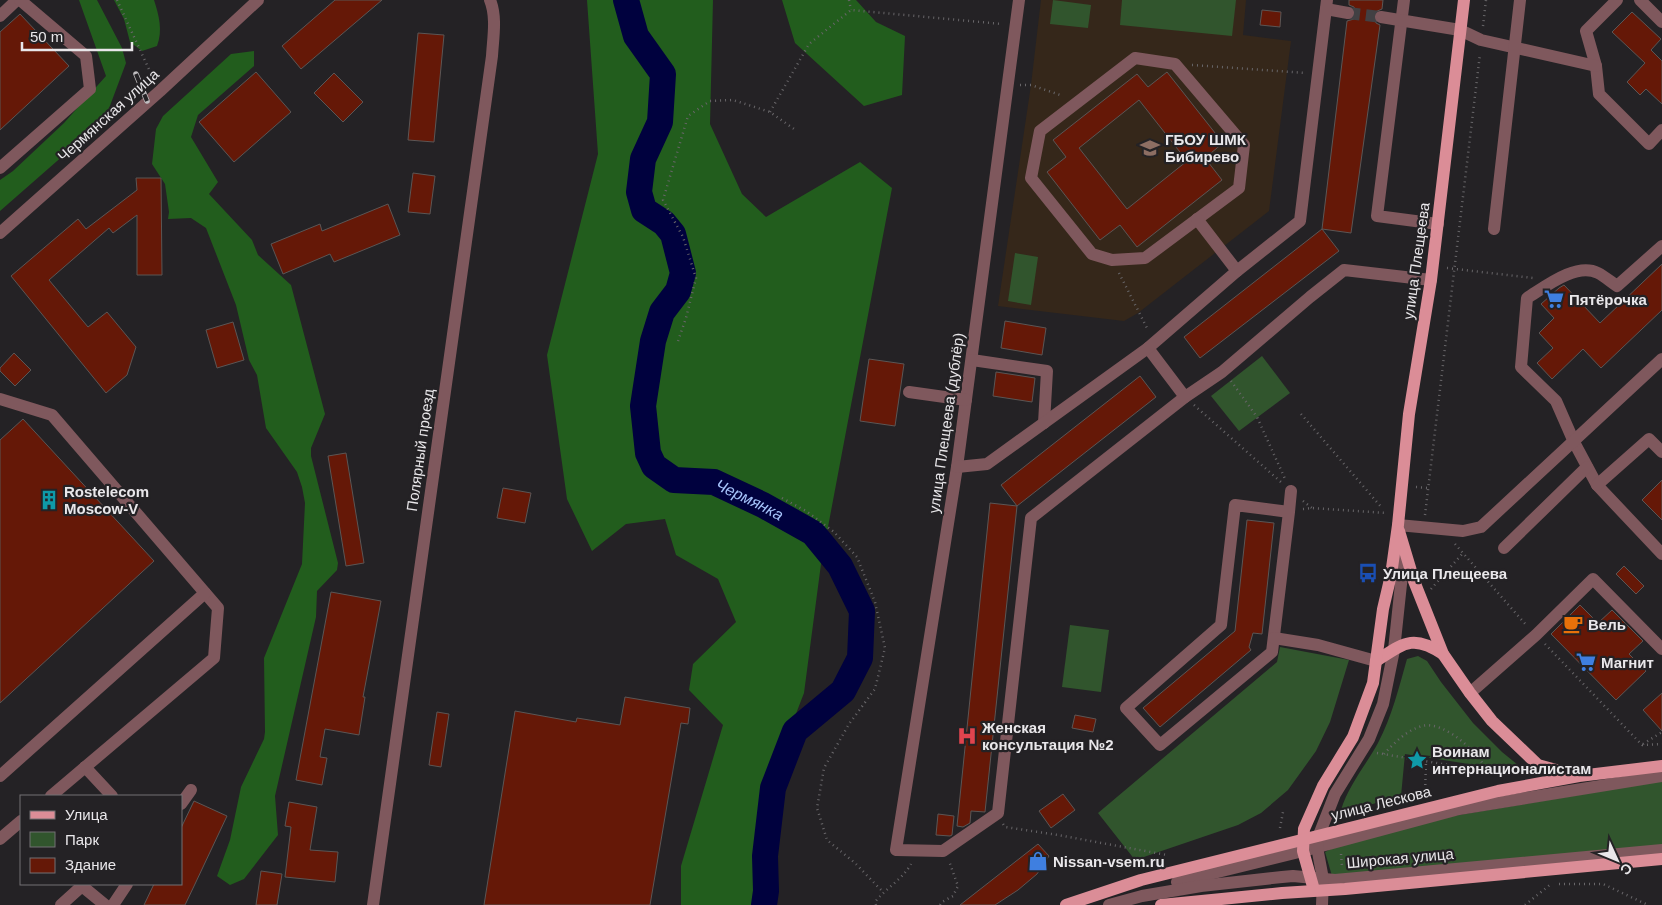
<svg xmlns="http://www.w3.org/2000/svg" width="1662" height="905" font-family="Helvetica,sans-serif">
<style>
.education{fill:#35271a}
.green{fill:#31552d}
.forest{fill:#225d1d}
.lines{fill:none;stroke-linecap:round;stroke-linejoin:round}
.river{stroke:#00013e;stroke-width:26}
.building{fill:#651807;stroke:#5b5655;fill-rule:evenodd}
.minor-tunnel{stroke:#424043;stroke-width:12;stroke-dasharray:12 6;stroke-linecap:butt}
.path{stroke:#686669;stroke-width:2.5;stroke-dasharray:1 4;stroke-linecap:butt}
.minor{stroke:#7f585d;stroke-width:12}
.major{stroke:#db8d97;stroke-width:12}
.rail-casing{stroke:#c0bec1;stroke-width:5.5}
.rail{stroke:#242225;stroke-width:4;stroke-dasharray:11;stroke-linecap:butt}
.labels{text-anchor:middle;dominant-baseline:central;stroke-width:4.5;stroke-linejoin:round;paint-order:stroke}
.street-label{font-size:15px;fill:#e9e7ea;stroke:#242225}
.poi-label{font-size:15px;font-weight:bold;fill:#e9e7ea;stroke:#242225;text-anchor:start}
.water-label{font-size:16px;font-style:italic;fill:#a5c3fb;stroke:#242225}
</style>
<rect width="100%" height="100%" fill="#242225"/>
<path class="education" d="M1041 0H1246L1243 35 1291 41 1269 211 1138 313 1124 321 998 306 1031 85Z"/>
<g class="green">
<path d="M1053 0 1091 5 1088 28 1050 24Z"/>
<path d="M1122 0H1236L1232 36 1120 25Z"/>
<path d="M1015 253 1038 257 1031 305 1008 301Z"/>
<path d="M1262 356 1290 393 1239 431 1211 396Z"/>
<path d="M1070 625 1109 630 1101 692 1062 687Z"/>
<path d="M1280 647 1349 660 1330 722 1316 751 1288 790 1261 813 1238 825 1135 860 1098 813 1277 662Z"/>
<path d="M1418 656 1427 661 1441 682 1473 723 1502 752 1518 765 1507 770 1405 754 1401 796 1369 805 1341 810C1348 786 1366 765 1378 743 1392 716 1399 687 1407 659Z"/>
<path d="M1662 781V846L1332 876 1325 852 1333 848 1453 816Z"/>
</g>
<g class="forest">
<path d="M79 0H97L122 48 126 63 105 119 0 211V180L13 171 64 123 106 76Z"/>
<path d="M114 0H154C159 15 163 31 157 46L142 51 130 42 124 19Z"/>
<path d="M587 0H713L710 124 742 194 766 217 860 162 892 188 821 564 804 693 765 794 755 905H681V866L723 725 689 690 693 664 736 622 718 579 676 555 665 519 626 524 592 551 567 499 547 355 598 154Z"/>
<path d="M782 0H856L876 22 905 36 902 95 864 106 795 43Z"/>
<path d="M254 51V66L198 115 191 137 218 182 209 194 252 240 258 255 291 285 325 414 311 448V456L338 563 337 570 317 591 316 617 275 796 278 835 244 879 230 885 217 876 230 840 241 787 264 739 265 732 264 658 302 564 305 503 302 487 297 472 266 428 257 375 249 360 236 305 206 228 191 218 168 219 169 212 165 184 152 164 156 129 163 116 231 54Z"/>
</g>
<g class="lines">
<path class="river" id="s1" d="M626 0 636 36 663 74 660 122 643 159 639 192 644 210 664 223 673 234 683 273 678 291 662 312 653 341 643 406 648 453 654 466 674 480 714 482 763 505 813 533 840 566 862 611 860 658 843 691 795 731 773 788 765 856 766 891 764 905"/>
</g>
<g class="building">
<path d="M335 0H382L301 69 282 46Z"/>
<path d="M1349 0H1383L1382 9 1375 12 1373 16 1376 23 1380 25 1351 233 1322 229 1347 21 1354 19 1356 14 1354 7 1349 5Z"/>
<path d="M1262 10 1281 12 1280 27 1260 25Z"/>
<path d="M1632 12 1661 39 1651 50 1662 61V104L1646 89 1640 95 1627 82 1645 63 1612 32Z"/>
<path d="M20 14 69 66 0 130V32Z"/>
<path d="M418 33 444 35 434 142 408 140Z"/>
<path d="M256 72 291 112 234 162 199 122Z"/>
<path d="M1167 72 1223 143 1205 158 1222 180 1137 247 1120 225 1100 240 1047 172 1066 157 1053 140 1137 74 1148 87ZM1139 100 1187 161 1127 209 1079 148Z"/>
<path d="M334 73 363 102 343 122 314 93Z"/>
<path d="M413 173 435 176 430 214 408 212Z"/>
<path d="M136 178H161L162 275H137V215L113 233 109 228 49 280 88 327 107 312 136 347 127 375 106 393 11 276 78 219 86 229 137 190Z"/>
<path d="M388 204 400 235 334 262 330 254 283 274 271 244 320 224 322 231Z"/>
<path d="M1322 229 1339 251 1200 358 1184 337Z"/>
<path d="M1662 264V310L1601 368 1583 349 1552 379 1537 363 1553 348 1539 333 1554 318 1541 304 1559 288 1564 285 1600 323Z"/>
<path d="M1005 321 1046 328 1042 355 1001 348Z"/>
<path d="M233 322 244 360 217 368 206 330Z"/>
<path d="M14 353 31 370 15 386 0 371V368Z"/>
<path d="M869 359 904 364 895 426 860 421Z"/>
<path d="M996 372 1035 378 1032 402 993 396Z"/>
<path d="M1140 376 1156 397 1017 506 1001 485Z"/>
<path d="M23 419 154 561 0 703V440Z"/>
<path d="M346 453 364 563 346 566 328 456Z"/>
<path d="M1662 480V520L1642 500Z"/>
<path d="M503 488 531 493 525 523 497 518Z"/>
<path d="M990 503 1017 506 985 812 971 811 970 823 963 827 957 826Z"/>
<path d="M1247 520 1274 523 1262 634 1253 633 1249 647 1251 650 1160 727 1143 708 1235 631Z"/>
<path d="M1624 566 1644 586 1636 594 1616 574Z"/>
<path d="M331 592 381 601 363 697H365L359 735 325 729 320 757 327 758 322 785 296 780Z"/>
<path d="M1580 605 1598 623 1612 610 1643 641 1629 654 1646 671 1616 700 1551 634Z"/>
<path d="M1662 693V731L1643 710Z"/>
<path d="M625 697 690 708 688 724 681 723 650 905H484L515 711 576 722 577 718 620 725Z"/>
<path d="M437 712 449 714 441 767 429 765Z"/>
<path d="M1075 715 1096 719 1093 732 1072 728Z"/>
<path d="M1063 794 1075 810 1051 828 1039 811Z"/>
<path d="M194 801 227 816 195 884 185 905H144L154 884H181V828Z"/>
<path d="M289 802 317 807 310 850 338 852 335 882 285 877 291 827 285 826Z"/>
<path d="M938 814 954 816 952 835 950 836 936 835Z"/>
<path d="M1038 844 1049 856 1037 874 1018 890 995 905H960Z"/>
<path d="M261 871 282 874 277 905H256Z"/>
</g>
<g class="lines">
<path class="minor-tunnel" d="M1348 13 1381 17"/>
<g class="path">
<path d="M117 0 153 78"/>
<path d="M849 0 851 10"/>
<path d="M1483 26 1486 0"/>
<path d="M1192 65 1306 73"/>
<path d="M1020 85H1031L1063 96"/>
<path d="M770 112 809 44 851 10 1002 24"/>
<path d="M1447 268 1533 278"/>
<path d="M1119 273 1148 330"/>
<path d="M678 341 686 318 696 278 683 237 663 200 688 116 710 101 733 100 770 112 794 129"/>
<path d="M1231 381 1257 417 1286 481"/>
<path d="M1194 405 1282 483"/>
<path d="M1301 414 1382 508"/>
<path d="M1416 487 1428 488"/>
<path d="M782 498 806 511 834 532 857 557 875 602 885 648 875 689 849 724 824 768 817 808 827 840 855 863 883 892"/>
<path d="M1303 501 1312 508"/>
<path d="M1303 509 1312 508 1386 513"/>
<path d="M1425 515 1480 54"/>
<path d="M1455 544 1527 626"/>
<path d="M1431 589 1463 553"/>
<path d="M1545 644 1642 745 1662 744"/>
<path d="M1643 744 1662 732"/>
<path d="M1377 753 1508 775"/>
<path d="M1384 754C1394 743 1407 730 1422 726 1444 720 1479 753 1487 771"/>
<path d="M1425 795 1426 761"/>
<path d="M1003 824 1005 827 1058 835 1167 855"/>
<path d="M1280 828 1283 812"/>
<path d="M1341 854 1342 866"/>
<path d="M1559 884H1603L1648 905"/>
<path d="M876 905 875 902C887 887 902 880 911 864"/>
<path d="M940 905 942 902 953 896 958 886 949 861"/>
<path d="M1525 905 1551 884"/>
</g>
<g class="minor">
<path d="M1019 0 957 467 896 850 943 851 998 813 1031 518 1185 397 1222 372 1310 297 1344 270 1431 280"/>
<path d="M1404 0 1377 216 1438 224"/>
<path d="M1617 0 1586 31 1596 66 1599 94 1649 144 1662 130"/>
<path d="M1640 0 1662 22"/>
<path d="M1326 9 1348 13"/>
<path d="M0 16 17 0"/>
<path d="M1381 17 1460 30 1481 40 1596 66"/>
<path d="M1135 58 1175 64 1244 145 1239 188 1145 258 1112 260 1092 254 1031 178 1040 131Z"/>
<path d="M0 168 90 89 86 56 20 0"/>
<path d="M1197 219 1237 271"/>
<path d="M1494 229 1520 0"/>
<path d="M0 233 160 91 258 0"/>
<path d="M1662 246 1617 286C1611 282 1604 276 1598 273 1576 262 1545 287 1527 298L1521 367 1556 401 1574 442 1597 485 1662 554"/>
<path d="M1148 348 1185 397"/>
<path d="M972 360 1047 371 1044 423"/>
<path d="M909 392 966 400"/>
<path d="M0 399 52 415 218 608 214 658 51 796"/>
<path d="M957 467 987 464 1148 348 1237 271 1300 221 1327 0"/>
<path d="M1597 485 1649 439 1662 452"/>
<path d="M1289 512 1235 505 1221 625 1126 708 1160 745 1272 652 1289 512 1291 491"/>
<path d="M1398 525 1463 531 1481 527 1662 359"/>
<path d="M1504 548 1587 467"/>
<path d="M1274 638 1318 645 1376 661"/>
<path d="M1470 693 1536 635 1593 579 1662 649"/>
<path d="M85 767 112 796"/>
<path d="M0 776 205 593"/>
<path d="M181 804 191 790"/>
<path d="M0 839 21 821"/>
<path d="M1177 882 1303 851 1459 809 1662 776"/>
<path d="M61 905 82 886 105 905"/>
<path d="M113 905 127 884"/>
<path d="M373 905 492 56C493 38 497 17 490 0"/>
<path d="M1109 905 1142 896 1201 886 1282 877 1293 876 1335 880 1662 850"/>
<path d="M1322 905 1323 879 1317 847 1319 835 1335 794 1369 739 1383 704 1394 650 1401 584 1405 554"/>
</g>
<g class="major">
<path d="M1399 531 1414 581 1443 654 1470 693 1492 721 1538 765 1574 775"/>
<path d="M1376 661C1404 643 1413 634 1443 654"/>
<path d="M1314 890 1303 851 1304 829 1323 786 1353 737 1373 683 1383 609 1391 575 1398 525 1409 414 1431 280 1464 0"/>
<path d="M1066 905 1141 880 1498 791 1579 776 1662 766"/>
<path d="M1161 905 1282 893 1345 889 1662 859"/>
</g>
<defs>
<path id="rail" d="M136 74 147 101"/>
</defs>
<use href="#rail" class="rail-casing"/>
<use href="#rail" class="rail"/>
</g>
<defs>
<symbol id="school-bare" viewBox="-9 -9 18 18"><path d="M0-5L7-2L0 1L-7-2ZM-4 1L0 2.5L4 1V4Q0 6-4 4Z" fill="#8d6e63" stroke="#242225" stroke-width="2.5" paint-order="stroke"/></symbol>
<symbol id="supermarket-bare" viewBox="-9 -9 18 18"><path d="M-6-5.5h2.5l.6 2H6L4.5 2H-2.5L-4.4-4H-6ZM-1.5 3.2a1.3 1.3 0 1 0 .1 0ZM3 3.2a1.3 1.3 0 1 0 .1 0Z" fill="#3f7fe0" stroke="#242225" stroke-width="2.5" paint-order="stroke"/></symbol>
<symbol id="building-bare" viewBox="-9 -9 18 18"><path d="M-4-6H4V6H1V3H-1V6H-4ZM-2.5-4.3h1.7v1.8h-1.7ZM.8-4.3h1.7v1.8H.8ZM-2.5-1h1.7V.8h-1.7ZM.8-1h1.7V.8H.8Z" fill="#0f9aa8" stroke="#242225" stroke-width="2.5" paint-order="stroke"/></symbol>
<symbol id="bus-bare" viewBox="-9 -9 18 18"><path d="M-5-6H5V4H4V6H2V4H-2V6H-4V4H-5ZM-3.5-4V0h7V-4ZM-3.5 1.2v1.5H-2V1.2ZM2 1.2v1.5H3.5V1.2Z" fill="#1a4fb4" stroke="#242225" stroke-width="2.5" paint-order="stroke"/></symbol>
<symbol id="cafe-bare" viewBox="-9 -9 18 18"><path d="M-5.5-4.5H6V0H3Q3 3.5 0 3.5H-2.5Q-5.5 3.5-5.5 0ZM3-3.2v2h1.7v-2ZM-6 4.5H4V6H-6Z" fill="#e8710a" stroke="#242225" stroke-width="2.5" paint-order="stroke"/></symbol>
<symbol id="hospital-bare" viewBox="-9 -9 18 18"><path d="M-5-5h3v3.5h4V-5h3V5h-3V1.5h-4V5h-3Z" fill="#e0444e" stroke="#242225" stroke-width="2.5" paint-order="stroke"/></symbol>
<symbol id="sight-bare" viewBox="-9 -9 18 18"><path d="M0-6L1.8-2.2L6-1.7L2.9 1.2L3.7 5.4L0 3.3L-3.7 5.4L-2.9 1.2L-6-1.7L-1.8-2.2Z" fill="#0f9aa8" stroke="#242225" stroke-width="2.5" paint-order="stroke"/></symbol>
<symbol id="shop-bare" viewBox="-9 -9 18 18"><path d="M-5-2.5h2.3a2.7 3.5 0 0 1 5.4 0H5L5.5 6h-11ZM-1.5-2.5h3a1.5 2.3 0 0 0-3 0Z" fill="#3f7fe0" stroke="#242225" stroke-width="2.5" paint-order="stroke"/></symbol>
</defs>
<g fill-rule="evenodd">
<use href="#school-bare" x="1136" y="134" width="28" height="28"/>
<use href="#supermarket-bare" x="1540" y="285" width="28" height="28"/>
<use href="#building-bare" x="35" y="486" width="28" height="28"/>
<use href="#bus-bare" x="1354" y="559" width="28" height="28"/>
<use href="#cafe-bare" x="1559" y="610" width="28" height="28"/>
<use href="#supermarket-bare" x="1572" y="648" width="28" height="28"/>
<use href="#hospital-bare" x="953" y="722" width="28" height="28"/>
<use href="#sight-bare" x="1403" y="746" width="28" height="28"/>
<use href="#shop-bare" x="1024" y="847" width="28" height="28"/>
</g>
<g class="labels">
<g class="street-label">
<text transform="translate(108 115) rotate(-42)">Чермянская улица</text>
<text transform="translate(1416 261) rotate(-82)">улица Плещеева</text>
<text transform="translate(946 423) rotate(-82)">улица Плещеева (дублёр)</text>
<text transform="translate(420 450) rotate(-82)">Полярный проезд</text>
<text transform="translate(1381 803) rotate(-14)">улица Лескова</text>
<text transform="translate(1400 858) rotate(-5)">Широкая улица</text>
</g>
<g class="poi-label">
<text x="1165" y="139">ГБОУ ШМК<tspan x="1165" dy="17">Бибирево</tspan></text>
<text x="1569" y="299">Пятёрочка</text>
<text x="64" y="491">Rostelecom<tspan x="64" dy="17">Moscow-V</tspan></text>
<text x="1383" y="573">Улица Плещеева</text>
<text x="1588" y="624">Вель</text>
<text x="1601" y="662">Магнит</text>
<text x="982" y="727">Женская<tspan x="982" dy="17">консультация №2</tspan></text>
<text x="1432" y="751">Воинам<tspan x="1432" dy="17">интернационалистам</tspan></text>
<text x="1053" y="861">Nissan-vsem.ru</text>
</g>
<g class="water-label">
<text stroke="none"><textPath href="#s1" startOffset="610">Чермянка</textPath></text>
</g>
</g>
<rect x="20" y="795" width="162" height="90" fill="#242225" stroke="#737174"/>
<rect x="30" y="811" width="25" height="8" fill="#db8d97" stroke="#737174"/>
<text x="65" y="820" font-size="15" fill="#e9e7ea">Улица</text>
<rect x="30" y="832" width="25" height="15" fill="#31552d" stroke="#737174"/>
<text x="65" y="845" font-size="15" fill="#e9e7ea">Парк</text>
<rect x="30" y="858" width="25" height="15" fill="#651807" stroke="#737174"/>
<text x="65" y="870" font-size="15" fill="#e9e7ea">Здание</text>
<g transform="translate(1617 860) rotate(134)" stroke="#242225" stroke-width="4" paint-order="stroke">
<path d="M0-4L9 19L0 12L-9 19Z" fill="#e9e7ea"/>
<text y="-8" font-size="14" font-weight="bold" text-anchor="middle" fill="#e9e7ea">С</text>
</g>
<path d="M22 42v8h110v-8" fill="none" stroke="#e9e7ea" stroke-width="2.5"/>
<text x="30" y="42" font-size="15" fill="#e9e7ea" stroke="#242225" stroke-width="4" paint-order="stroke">50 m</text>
</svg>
